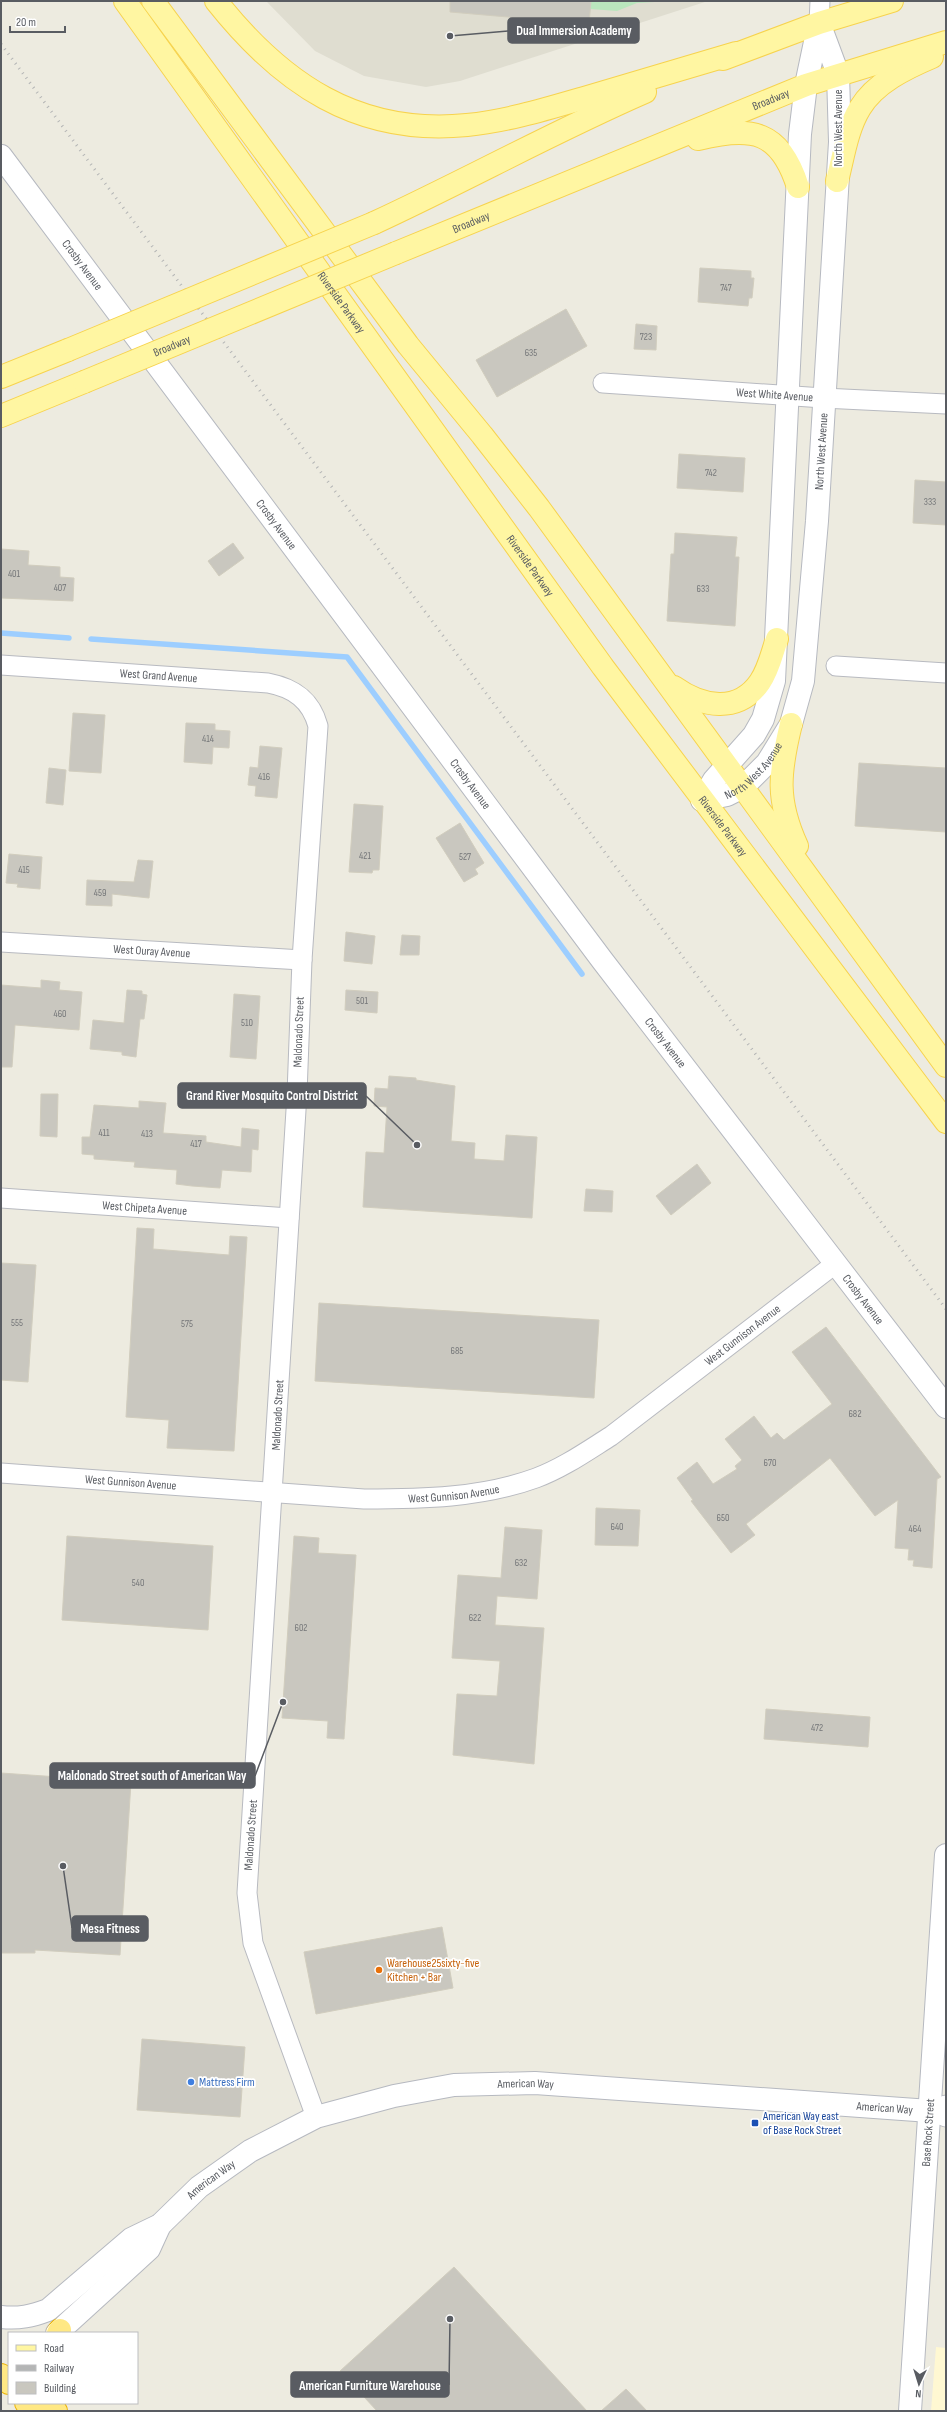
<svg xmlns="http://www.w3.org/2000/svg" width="947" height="2412" font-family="'Sofia Sans Condensed',sans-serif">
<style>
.commercial{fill:#fff8d2}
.education{fill:#dfddd0}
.green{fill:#bae6bd}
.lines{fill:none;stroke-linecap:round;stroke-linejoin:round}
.stream{stroke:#9dceff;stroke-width:5.5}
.building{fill:#c9c7bf;stroke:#d1cdbe}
.street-casing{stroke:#b8bac0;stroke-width:21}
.secondary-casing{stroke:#b6b9c0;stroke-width:24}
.primary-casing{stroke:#f7d34e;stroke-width:24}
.highway-casing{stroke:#ecb200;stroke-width:24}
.street{stroke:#fff;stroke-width:19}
.secondary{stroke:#fff;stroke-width:22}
.primary{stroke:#fff6a2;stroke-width:22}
.highway{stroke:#ffe884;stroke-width:22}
.rail{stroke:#b4b5b5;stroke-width:3;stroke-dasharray:1 5;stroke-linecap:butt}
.primary-bridge-casing{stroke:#f7d34e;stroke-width:24;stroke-linecap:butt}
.primary-bridge{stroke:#fff6a2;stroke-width:22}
.food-dot{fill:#e8710a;stroke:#fff;stroke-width:1.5}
.shop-dot{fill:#3f7fe0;stroke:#fff;stroke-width:1.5}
.transit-dot{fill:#1a4fb4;stroke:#fff;stroke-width:1.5}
.labels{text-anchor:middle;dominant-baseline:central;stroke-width:3.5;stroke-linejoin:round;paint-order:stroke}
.number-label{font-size:10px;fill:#757779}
.street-label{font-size:12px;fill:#595c62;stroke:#fff}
.food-label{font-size:12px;fill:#c56008;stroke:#fff;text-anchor:start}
.shop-label{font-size:12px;fill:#366cbe;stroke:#fff;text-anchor:start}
.transit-label{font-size:12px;fill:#164399;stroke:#fff;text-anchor:start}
.leader{fill:none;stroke:#595c62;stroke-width:1.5}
.callout-dot{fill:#595c62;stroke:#fff;stroke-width:1.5}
.callout{fill:#595c62;stroke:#595c62;stroke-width:1.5}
.callout-label{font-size:13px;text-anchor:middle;font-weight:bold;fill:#fff}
</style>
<rect width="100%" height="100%" fill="#edebe0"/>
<path class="commercial" d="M936 2347 946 2348V2411H931Z"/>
<path class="education" d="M266 1H708L460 81 426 87 364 76 315 51Z"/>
<path class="green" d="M577 1H672L637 3 617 11 577 8Z"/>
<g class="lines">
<g class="stream">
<path d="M1 633 69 638"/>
<path d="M91 639 347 657 582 974"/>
</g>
</g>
<g class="building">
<path d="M450 1H591L589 24 450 12Z"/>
<path d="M700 268 751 271V278H754L752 298H749L748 306 698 302Z"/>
<path d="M566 309 587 346 497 397 476 360Z"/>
<path d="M636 324 657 326 656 350 634 349Z"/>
<path d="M679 454 745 458 743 492 677 488Z"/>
<path d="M915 480 946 482V525L913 523Z"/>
<path d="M675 533 737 537 735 557H739L735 626 667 621 671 554H674Z"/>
<path d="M233 543 244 558 219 576 208 561Z"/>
<path d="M1 549 29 551 28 565 60 567V577L74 578 73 601 1 598Z"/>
<path d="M73 713 105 715 101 773 69 771Z"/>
<path d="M186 723 215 724V730L230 731 229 748 213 747 212 764 184 762Z"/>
<path d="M260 746 282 748 277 798 255 796 256 786 248 785 250 767 258 768Z"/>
<path d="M859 763 946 768V832L855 826Z"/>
<path d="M49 768 66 770 63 805 46 803Z"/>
<path d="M354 804 383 806 379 870H373L372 873 349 872Z"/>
<path d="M460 823 484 863 475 869 478 874 464 882 436 838Z"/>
<path d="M9 854 42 857 40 889 17 887 18 884 6 883Z"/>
<path d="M138 860 153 861 149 898 112 894V906L86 905 87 880 134 882Z"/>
<path d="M346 932 375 936 372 964 344 961Z"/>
<path d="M402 935 420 936 419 955H400Z"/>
<path d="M41 980 60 982 59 990 82 992 79 1030 15 1025 12 1067H1V985L41 988Z"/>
<path d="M127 990 142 991V994L147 995 144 1019H140L136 1057 122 1055V1052L90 1049 93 1020 124 1023Z"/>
<path d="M346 990 378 992 377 1013 345 1010Z"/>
<path d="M234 994 260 996 256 1059 230 1057Z"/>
<path d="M389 1076 416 1078V1080L455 1086 451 1141 475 1143 474 1159 504 1161 506 1135 537 1137 532 1218 363 1207 366 1152 384 1153 387 1107 374 1106 375 1088 388 1089Z"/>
<path d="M41 1094H58L57 1137 40 1136Z"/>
<path d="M139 1101 166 1103 163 1133 206 1136V1142L241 1147 242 1128 259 1130 258 1150 252 1149 251 1172 222 1170 220 1188 192 1186 176 1184 177 1170 134 1167 135 1162 94 1159V1155L82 1154V1137H90L94 1105 139 1108Z"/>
<path d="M697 1164 711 1183 671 1215 656 1196Z"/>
<path d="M586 1189 613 1191 612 1212 584 1211Z"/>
<path d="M137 1228 154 1229 153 1249 229 1255 230 1236 247 1237 234 1451 167 1448 169 1420 126 1417Z"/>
<path d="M1 1263 36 1265 28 1382 1 1380Z"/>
<path d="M319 1303 599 1320 594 1398 315 1381Z"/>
<path d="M826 1327 941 1477 937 1479 932 1568 913 1566 914 1560H908L909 1549 895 1548 898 1500 875 1516 830 1458 746 1524 755 1535 731 1553 691 1501 693 1500 677 1478 697 1462 713 1484 737 1469 735 1466 742 1460 725 1439 754 1416 771 1438 777 1433 784 1440 832 1404 792 1352Z"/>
<path d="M596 1508 640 1510 638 1546 595 1545Z"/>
<path d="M505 1527 542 1530 537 1599 497 1596 495 1625 544 1628 534 1764 453 1755 457 1694 497 1696 500 1661 452 1658 458 1575 501 1578Z"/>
<path d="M67 1536 213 1546 208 1630 62 1620Z"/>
<path d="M294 1536 319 1538 318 1553 356 1555 344 1739 327 1738 328 1721 282 1718Z"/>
<path d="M766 1709 870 1717 868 1747 764 1739Z"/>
<path d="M1 1773 131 1782 120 1955 35 1950V1953H1Z"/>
<path d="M442 1927 453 1988 316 2014 304 1952Z"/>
<path d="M142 2039 245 2047 240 2117 137 2110Z"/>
<path d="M454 2267 587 2411H377L340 2371Z"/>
<path d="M626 2389 647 2411H601Z"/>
</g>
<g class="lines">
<defs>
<g id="street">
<path d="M819 23 820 1"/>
<path id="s1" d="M603 383 823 398 946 404"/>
<path id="s2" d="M1 665 268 683C294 688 311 700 318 726L302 960 297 1094 247 1893 253 1943 316 2117"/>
<path d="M836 666 946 673"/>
<path id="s3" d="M1 942 302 960"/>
<path id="s4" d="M1 1198 289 1218"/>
<path id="s5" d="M1 1473 364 1499C422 1499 481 1498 536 1478 563 1468 587 1451 611 1436L835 1264"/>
<path d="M946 2105 930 2111 946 2117"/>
</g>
<g id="secondary">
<path id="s6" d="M1 156 602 960 946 1407"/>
<path id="s7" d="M702 800 727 795 743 787 767 763 791 724 803 681 817 521 840 142 838 74 819 23"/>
<path d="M702 800 714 780 754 735 763 719 774 681 800 134 806 85 819 23"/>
<path id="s8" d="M1 2317C19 2319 32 2316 48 2310L131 2239 160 2225 199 2187 250 2151 316 2117 394 2096 454 2085 535 2083 930 2111"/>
<path d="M57 2333 149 2249 160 2225"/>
<path id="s9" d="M910 2411 946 1855"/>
</g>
<g id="primary">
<path id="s10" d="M125 1 603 667 946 1122"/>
<path d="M153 1 408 345 482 435 539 508 946 1066"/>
<path d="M216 1C281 83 357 136 467 125 507 121 546 109 584 98 635 83 685 68 736 53"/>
<path d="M723 59 819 23 892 1"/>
<path d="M698 139C752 126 780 130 798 187"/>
<path d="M837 181C843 158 847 129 860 108 875 83 906 68 932 57"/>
<path d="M374 223C465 181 553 132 645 92"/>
<path id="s11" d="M396 253 806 85 946 42"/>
<path d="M1 377 68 350"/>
<path d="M1 416 84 382"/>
<path d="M674 687C702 707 738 714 760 682 769 669 772 653 777 639"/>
<path d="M791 724C779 773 776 800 797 846"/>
</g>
<g id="highway">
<path d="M58 2333 60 2330"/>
<path d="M1 2375 9 2383"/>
<path d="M26 2403 33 2411"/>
<path d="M50 2403 56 2411"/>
</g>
</defs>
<use href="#street" class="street-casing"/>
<use href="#secondary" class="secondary-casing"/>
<use href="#primary" class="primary-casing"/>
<use href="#highway" class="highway-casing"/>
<use href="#street" class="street"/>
<use href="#secondary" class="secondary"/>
<use href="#primary" class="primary"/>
<use href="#highway" class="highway"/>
<path class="rail" d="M1 44 946 1309"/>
<defs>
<g id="primary-bridge">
<path d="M68 350 374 223"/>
<path id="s12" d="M84 382 396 253"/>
</g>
</defs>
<use href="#primary-bridge" class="primary-bridge-casing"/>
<use href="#primary-bridge" class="primary-bridge"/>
</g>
<circle class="food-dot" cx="379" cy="1970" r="4"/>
<circle class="shop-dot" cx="191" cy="2082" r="4"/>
<rect class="transit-dot" x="751" y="2119" width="8" height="8" rx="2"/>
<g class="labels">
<g class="number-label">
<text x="726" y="288">747</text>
<text x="646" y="337">723</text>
<text x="531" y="353">635</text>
<text x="711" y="473">742</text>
<text x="930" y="502">333</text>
<text x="14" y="574">401</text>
<text x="60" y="588">407</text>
<text x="703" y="589">633</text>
<text x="208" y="739">414</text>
<text x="264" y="777">416</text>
<text x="365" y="856">421</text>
<text x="465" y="857">527</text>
<text x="24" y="870">415</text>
<text x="100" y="893">459</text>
<text x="362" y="1001">501</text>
<text x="60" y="1014">460</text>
<text x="247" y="1023">510</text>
<text x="104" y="1133">411</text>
<text x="147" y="1134">413</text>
<text x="196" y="1144">417</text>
<text x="17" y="1323">555</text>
<text x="187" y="1324">575</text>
<text x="457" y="1351">685</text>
<text x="855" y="1414">682</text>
<text x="770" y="1463">670</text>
<text x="723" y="1518">650</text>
<text x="617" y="1527">640</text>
<text x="915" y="1529">464</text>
<text x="521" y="1563">632</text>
<text x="138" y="1583">540</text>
<text x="475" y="1618">622</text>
<text x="301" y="1628">602</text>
<text x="817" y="1728">472</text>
</g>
<g class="street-label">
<text stroke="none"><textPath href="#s11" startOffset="405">Broadway</textPath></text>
<text transform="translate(838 128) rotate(-90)">North West Avenue</text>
<text stroke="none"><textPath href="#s11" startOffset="81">Broadway</textPath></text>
<text stroke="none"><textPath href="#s6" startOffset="136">Crosby Avenue</textPath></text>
<text stroke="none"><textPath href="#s10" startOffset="371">Riverside Parkway</textPath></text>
<text stroke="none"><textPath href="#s12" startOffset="95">Broadway</textPath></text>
<text stroke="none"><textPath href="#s1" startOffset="172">West White Avenue</textPath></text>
<text stroke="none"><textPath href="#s7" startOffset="398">North West Avenue</textPath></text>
<text stroke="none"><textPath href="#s6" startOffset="460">Crosby Avenue</textPath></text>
<text stroke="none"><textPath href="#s10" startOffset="695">Riverside Parkway</textPath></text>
<text stroke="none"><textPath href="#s2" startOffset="158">West Grand Avenue</textPath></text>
<text stroke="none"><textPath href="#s7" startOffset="62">North West Avenue</textPath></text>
<text stroke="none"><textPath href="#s6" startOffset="784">Crosby Avenue</textPath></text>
<text stroke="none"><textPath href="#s10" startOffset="1019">Riverside Parkway</textPath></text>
<text stroke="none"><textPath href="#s3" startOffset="151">West Ouray Avenue</textPath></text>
<text transform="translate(299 1032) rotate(-88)">Maldonado Street</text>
<text stroke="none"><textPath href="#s6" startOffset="1108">Crosby Avenue</textPath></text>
<text stroke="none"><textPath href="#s4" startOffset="144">West Chipeta Avenue</textPath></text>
<text stroke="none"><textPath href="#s6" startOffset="1432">Crosby Avenue</textPath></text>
<text stroke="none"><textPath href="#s5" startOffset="790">West Gunnison Avenue</textPath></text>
<text transform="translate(278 1415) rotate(-87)">Maldonado Street</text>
<text stroke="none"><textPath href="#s5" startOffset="130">West Gunnison Avenue</textPath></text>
<text stroke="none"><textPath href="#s5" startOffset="454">West Gunnison Avenue</textPath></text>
<text transform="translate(251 1835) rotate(-86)">Maldonado Street</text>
<text stroke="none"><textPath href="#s8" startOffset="594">American Way</textPath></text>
<text stroke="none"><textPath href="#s8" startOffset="954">American Way</textPath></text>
<text stroke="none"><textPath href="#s9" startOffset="279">Base Rock Street</textPath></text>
<text stroke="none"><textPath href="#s8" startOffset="258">American Way</textPath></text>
</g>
<g class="food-label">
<text x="387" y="1963">Warehouse25sixty-five<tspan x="387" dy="14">Kitchen + Bar</tspan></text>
</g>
<g class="shop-label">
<text x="199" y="2082">Mattress Firm</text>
</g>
<g class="transit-label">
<text x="763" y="2116">American Way east<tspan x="763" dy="14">of Base Rock Street</tspan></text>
</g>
</g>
<path class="leader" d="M450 36L508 31M417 1145L366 1096M283 1702L255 1776M63 1866L72 1928M450 2319L449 2385"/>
<g class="callout-dot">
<circle cx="450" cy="36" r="4"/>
<circle cx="417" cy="1145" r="4"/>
<circle cx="283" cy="1702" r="4"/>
<circle cx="63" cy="1866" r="4"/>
<circle cx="450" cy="2319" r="4"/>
</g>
<g class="callout">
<rect x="508" y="18" width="131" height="25" rx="4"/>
<rect x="178" y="1083" width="188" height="25" rx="4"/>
<rect x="50" y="1763" width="205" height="25" rx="4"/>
<rect x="72" y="1916" width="76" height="25" rx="4"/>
<rect x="291" y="2372" width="158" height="25" rx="4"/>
</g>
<g class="callout-label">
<text x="574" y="35">Dual Immersion Academy</text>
<text x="272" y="1100">Grand River Mosquito Control District</text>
<text x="152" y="1780">Maldonado Street south of American Way</text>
<text x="110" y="1933">Mesa Fitness</text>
<text x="370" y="2390">American Furniture Warehouse</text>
</g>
<rect width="947" height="2412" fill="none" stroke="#595c62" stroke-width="4"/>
<rect x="8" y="2332" width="130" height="72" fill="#ffffff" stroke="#bdbec0"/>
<rect x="16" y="2345" width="20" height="6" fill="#fff6a2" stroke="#bdbec0"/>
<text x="44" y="2352" font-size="12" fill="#595c62">Road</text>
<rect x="16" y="2365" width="20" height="6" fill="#b4b5b5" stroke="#bdbec0"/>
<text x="44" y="2372" font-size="12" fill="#595c62">Railway</text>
<rect x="16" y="2382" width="20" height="12" fill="#c9c7bf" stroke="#bdbec0"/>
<text x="44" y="2392" font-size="12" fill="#595c62">Building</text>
<g transform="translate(919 2384) rotate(184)" stroke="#ffffff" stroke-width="3" paint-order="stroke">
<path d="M0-3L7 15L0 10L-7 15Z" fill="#595c62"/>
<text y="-6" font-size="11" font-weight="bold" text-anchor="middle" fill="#595c62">N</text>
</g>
<path d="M10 26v6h55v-6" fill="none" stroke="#595c62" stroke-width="2"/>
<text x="16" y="26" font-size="12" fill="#595c62" stroke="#ffffff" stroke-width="3" paint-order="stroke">20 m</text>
</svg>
